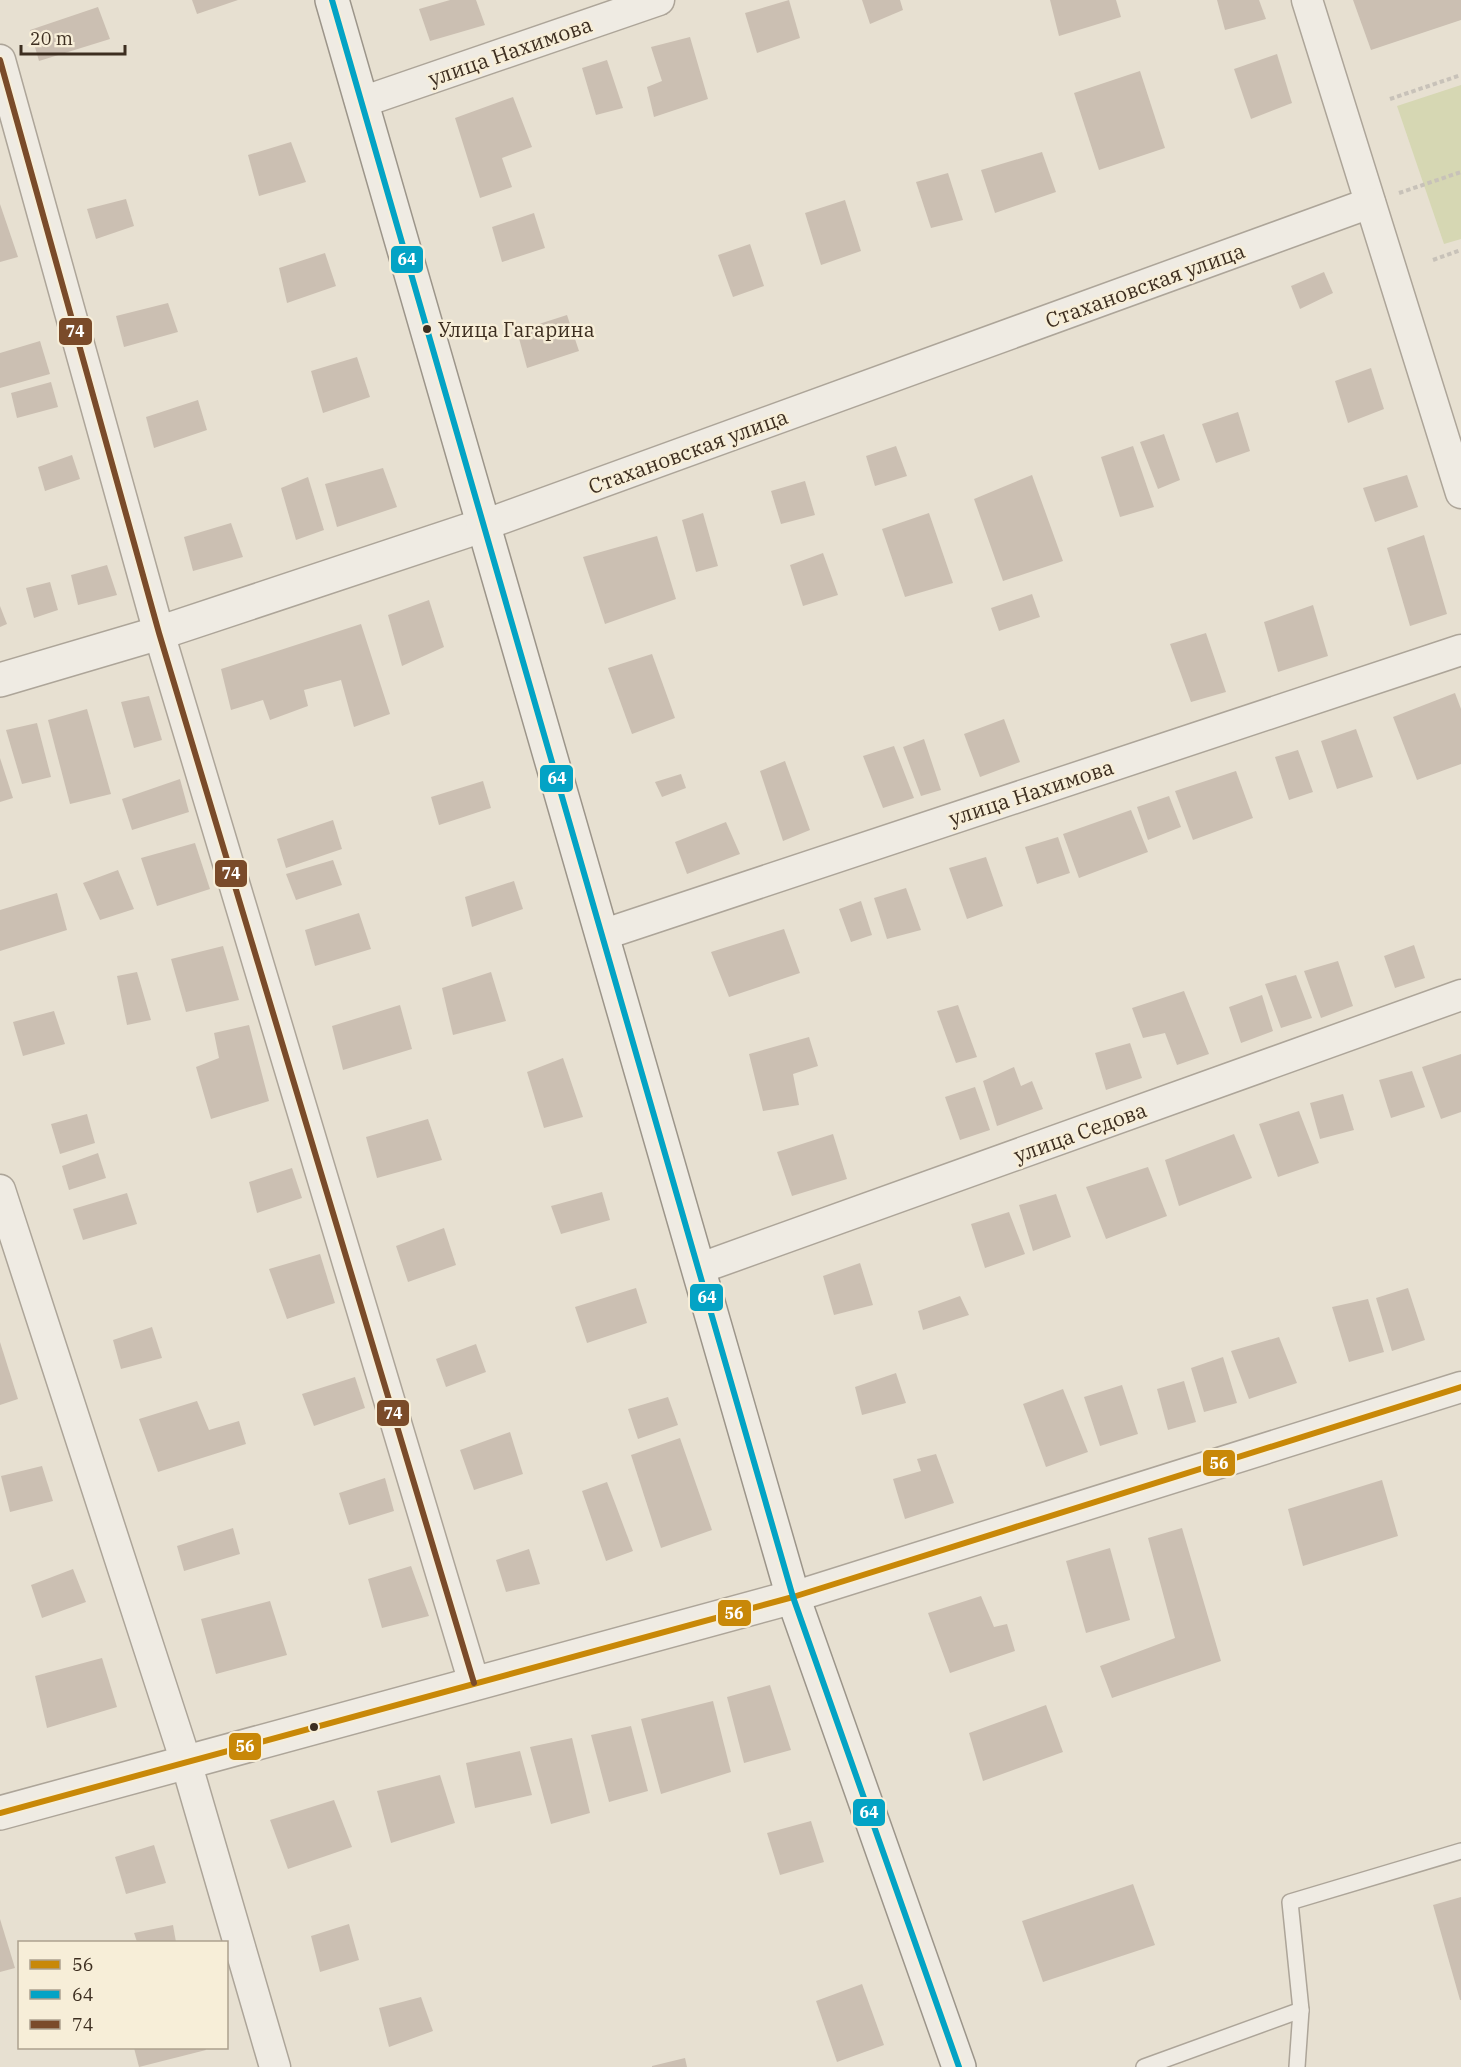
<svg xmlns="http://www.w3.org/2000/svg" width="1461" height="2067" font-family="'IBM Plex Serif',serif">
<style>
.green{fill:#d6d7b3}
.building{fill:#cbbfb2}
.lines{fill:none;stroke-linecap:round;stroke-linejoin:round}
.service-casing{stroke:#ada599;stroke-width:18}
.minor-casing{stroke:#ada599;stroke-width:33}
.tertiary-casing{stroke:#ada599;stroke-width:36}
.secondary-casing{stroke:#9c958a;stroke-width:36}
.path{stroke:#c8c2b9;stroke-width:4;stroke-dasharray:4.5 3;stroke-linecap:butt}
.service{stroke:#efebe3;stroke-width:15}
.minor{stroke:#efebe3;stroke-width:30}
.tertiary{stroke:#efebe3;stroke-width:33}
.secondary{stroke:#efebe3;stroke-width:33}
.bus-1-casing{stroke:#f7eed8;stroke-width:10}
.bus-2-casing{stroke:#f7eed8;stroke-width:10}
.bus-3-casing{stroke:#f7eed8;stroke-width:10}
.bus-1{stroke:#c88808;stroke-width:6}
.bus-2{stroke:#03a3c5;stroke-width:6}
.bus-3{stroke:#7a4b2a;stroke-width:6}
.bus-dot{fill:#3d2e20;stroke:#f7eed8;stroke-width:2}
.labels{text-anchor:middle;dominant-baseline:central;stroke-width:5;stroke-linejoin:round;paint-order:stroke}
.bus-label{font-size:20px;fill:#3d2e20;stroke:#f7eed8;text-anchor:start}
.street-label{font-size:21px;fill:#3d2e20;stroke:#f7eed8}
.line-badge{stroke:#f7eed8;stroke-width:2}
.badge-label{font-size:16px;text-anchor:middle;font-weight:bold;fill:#fff}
</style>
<rect width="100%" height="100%" fill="#e7e0d1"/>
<path class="green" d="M1461 85V239L1444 244 1397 106Z"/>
<g class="building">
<path d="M192 0H238L197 14Z"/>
<path d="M450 0H476L485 25 430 41 419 9Z"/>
<path d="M789 0 800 38 757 53 745 13Z"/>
<path d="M862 0H900L903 10 870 24Z"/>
<path d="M1050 0H1116L1121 17 1059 36Z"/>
<path d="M1217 0H1259L1266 19 1225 30Z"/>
<path d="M1353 0H1461V20L1371 50Z"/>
<path d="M98 7 110 39 39 61 30 30Z"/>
<path d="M690 37 708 99 654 117 647 87 662 81 651 47Z"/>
<path d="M1277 54 1292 103 1251 119 1234 69Z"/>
<path d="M607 60 623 108 596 115 582 68Z"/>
<path d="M1140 71 1165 148 1099 170 1074 93Z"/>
<path d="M513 97 532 147 502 158 512 187 480 198 455 118Z"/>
<path d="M291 142 306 182 259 196 248 155Z"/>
<path d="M1042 152 1056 192 995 213 981 170Z"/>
<path d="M948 173 963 220 931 228 916 182Z"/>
<path d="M126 199 134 226 96 239 87 209Z"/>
<path d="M845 200 861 251 821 265 805 213Z"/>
<path d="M0 204 18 257 0 262Z"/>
<path d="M534 213 545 248 502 262 492 227Z"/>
<path d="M750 244 764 286 733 297 718 255Z"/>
<path d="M325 253 336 286 287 303 279 268Z"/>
<path d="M1324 272 1333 293 1300 309 1291 286Z"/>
<path d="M168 303 178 332 124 347 116 316Z"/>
<path d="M567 315 579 351 527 368 517 331Z"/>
<path d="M40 341 50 374 0 388V353Z"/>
<path d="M357 357 370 397 323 413 311 371Z"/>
<path d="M1371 368 1384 409 1348 423 1335 381Z"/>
<path d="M51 382 58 407 17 418 11 393Z"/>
<path d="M198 400 207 430 154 448 146 417Z"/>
<path d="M1238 412 1250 451 1216 463 1202 424Z"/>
<path d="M1164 434 1180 480 1158 489 1140 442Z"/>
<path d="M896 446 907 476 875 486 866 456Z"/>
<path d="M1133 446 1154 507 1120 517 1101 457Z"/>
<path d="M72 455 80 479 45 491 38 467Z"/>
<path d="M383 468 397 507 337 527 325 484Z"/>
<path d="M1032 475 1063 561 1003 581 974 499Z"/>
<path d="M1407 475 1418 507 1375 522 1363 488Z"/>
<path d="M308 477 324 530 296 540 281 488Z"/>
<path d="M805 481 815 515 781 524 771 491Z"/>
<path d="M703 513 718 566 696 572 682 520Z"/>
<path d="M929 513 953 583 905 597 882 529Z"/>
<path d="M231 523 243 557 193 571 184 537Z"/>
<path d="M1424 535 1447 614 1410 626 1387 548Z"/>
<path d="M657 536 676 599 605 624 583 557Z"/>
<path d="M823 553 838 595 803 606 790 565Z"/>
<path d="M107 565 117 595 78 605 71 575Z"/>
<path d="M50 582 58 610 34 618 26 588Z"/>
<path d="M1032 594 1040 617 999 631 991 608Z"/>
<path d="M429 600 444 647 402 666 388 615Z"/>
<path d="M1313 605 1328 656 1278 672 1264 622Z"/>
<path d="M0 606 7 624 0 627Z"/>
<path d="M361 624 390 714 354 727 341 680 304 690 308 706 270 720 263 700 231 710 221 669Z"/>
<path d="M1206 633 1226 692 1191 702 1170 644Z"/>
<path d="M652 654 675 718 632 734 608 668Z"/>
<path d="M1455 693 1461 709V764L1417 780 1393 717Z"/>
<path d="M149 696 162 740 134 748 121 702Z"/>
<path d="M87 709 111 794 70 804 48 720Z"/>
<path d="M1004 719 1020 762 980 777 964 734Z"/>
<path d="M37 723 51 777 22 784 6 730Z"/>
<path d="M1356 729 1373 777 1337 789 1321 741Z"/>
<path d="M924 739 941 790 921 796 903 747Z"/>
<path d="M894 746 914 798 883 808 863 756Z"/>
<path d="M1298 750 1313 792 1289 800 1275 757Z"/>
<path d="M0 758 13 798 0 802Z"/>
<path d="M785 761 810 830 783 841 760 771Z"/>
<path d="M1236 771 1253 818 1193 840 1175 791Z"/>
<path d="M681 774 686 788 662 797 655 782Z"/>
<path d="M180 779 189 812 132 830 122 799Z"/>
<path d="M483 781 491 808 439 825 431 797Z"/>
<path d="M1169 796 1181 827 1148 840 1137 807Z"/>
<path d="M1131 810 1148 852 1079 878 1063 834Z"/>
<path d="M333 820 342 849 286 868 277 839Z"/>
<path d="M726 822 740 854 687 874 675 842Z"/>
<path d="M1058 837 1070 873 1037 884 1025 847Z"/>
<path d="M195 843 210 889 157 906 141 858Z"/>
<path d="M986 857 1003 906 967 919 949 868Z"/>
<path d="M333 860 342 885 296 900 286 874Z"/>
<path d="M118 870 134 909 100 920 83 883Z"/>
<path d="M514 881 523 909 472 927 465 897Z"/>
<path d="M906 888 921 930 887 939 874 898Z"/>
<path d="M57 893 67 930 0 951V910Z"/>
<path d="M861 901 872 935 851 942 839 909Z"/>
<path d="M359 913 371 949 315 966 305 930Z"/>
<path d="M784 929 800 973 729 997 711 952Z"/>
<path d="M1414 945 1425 978 1395 988 1384 956Z"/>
<path d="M223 946 239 1000 186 1012 171 959Z"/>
<path d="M1338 961 1353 1006 1321 1018 1304 971Z"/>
<path d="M137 972 151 1020 127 1025 117 976Z"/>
<path d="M491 972 506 1021 453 1035 442 988Z"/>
<path d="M1296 975 1312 1018 1281 1028 1265 984Z"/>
<path d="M1184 991 1209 1054 1177 1065 1165 1033 1143 1038 1132 1008Z"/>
<path d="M1262 995 1273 1031 1241 1043 1229 1007Z"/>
<path d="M400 1005 412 1049 343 1070 332 1026Z"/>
<path d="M958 1005 977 1057 956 1063 937 1011Z"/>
<path d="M54 1011 65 1044 23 1056 13 1022Z"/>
<path d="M249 1025 269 1101 211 1119 196 1067 219 1058 214 1033Z"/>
<path d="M809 1037 818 1066 793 1074 799 1105 763 1111 749 1054Z"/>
<path d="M1130 1043 1142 1078 1106 1090 1095 1053Z"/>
<path d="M1461 1054V1112L1441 1119 1422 1067Z"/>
<path d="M563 1058 583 1117 544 1128 527 1072Z"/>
<path d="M1014 1067 1021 1086 1032 1081 1043 1109 997 1126 983 1081Z"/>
<path d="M1412 1071 1425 1107 1391 1118 1379 1080Z"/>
<path d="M975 1087 990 1130 960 1140 945 1097Z"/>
<path d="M1343 1094 1354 1130 1320 1139 1310 1103Z"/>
<path d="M1299 1111 1319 1163 1278 1177 1259 1124Z"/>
<path d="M87 1114 95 1143 60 1154 51 1124Z"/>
<path d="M428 1119 442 1160 377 1178 366 1137Z"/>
<path d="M833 1134 847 1179 792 1196 777 1152Z"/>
<path d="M1234 1134 1252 1178 1179 1206 1165 1160Z"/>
<path d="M98 1153 106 1178 69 1190 62 1166Z"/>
<path d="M1148 1167 1167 1216 1106 1239 1086 1187Z"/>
<path d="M292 1168 302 1198 257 1213 249 1182Z"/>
<path d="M602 1192 610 1220 561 1234 551 1206Z"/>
<path d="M127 1193 137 1224 83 1240 73 1209Z"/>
<path d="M1056 1194 1071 1237 1033 1251 1019 1205Z"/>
<path d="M1009 1212 1025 1254 985 1268 971 1224Z"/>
<path d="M444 1228 456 1265 408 1282 396 1246Z"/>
<path d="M320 1254 335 1303 287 1319 269 1269Z"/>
<path d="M860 1263 873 1305 834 1315 823 1276Z"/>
<path d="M636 1288 647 1323 587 1343 575 1307Z"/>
<path d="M1408 1288 1425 1340 1392 1351 1376 1298Z"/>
<path d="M960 1296 969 1315 923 1330 918 1311Z"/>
<path d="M1368 1299 1384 1352 1349 1362 1332 1307Z"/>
<path d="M152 1327 162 1358 121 1369 113 1340Z"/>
<path d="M1279 1337 1297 1383 1249 1399 1231 1351Z"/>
<path d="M0 1342 18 1399 0 1405Z"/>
<path d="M476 1344 486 1372 446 1387 436 1359Z"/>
<path d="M1223 1357 1237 1403 1204 1412 1191 1368Z"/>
<path d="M896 1373 906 1403 862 1415 855 1387Z"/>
<path d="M355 1377 365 1408 314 1426 302 1394Z"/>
<path d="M1184 1381 1196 1422 1168 1430 1157 1389Z"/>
<path d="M1122 1385 1138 1434 1100 1446 1084 1397Z"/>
<path d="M1063 1389 1088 1452 1046 1467 1023 1404Z"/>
<path d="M668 1397 678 1425 638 1439 628 1409Z"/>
<path d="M197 1401 209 1430 239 1421 246 1444 158 1472 139 1419Z"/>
<path d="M510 1432 523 1474 474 1490 460 1450Z"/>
<path d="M680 1438 712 1530 661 1548 631 1455Z"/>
<path d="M936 1454 954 1503 905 1519 893 1479 921 1471 917 1459Z"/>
<path d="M42 1466 53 1501 10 1512 1 1476Z"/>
<path d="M385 1478 394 1511 349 1525 339 1493Z"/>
<path d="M1382 1480 1398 1536 1303 1566 1288 1509Z"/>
<path d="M607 1482 633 1551 606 1561 582 1491Z"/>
<path d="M233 1528 240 1554 184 1571 177 1546Z"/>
<path d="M1182 1528 1221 1661 1112 1698 1100 1666 1175 1638 1148 1538Z"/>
<path d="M1110 1548 1130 1620 1086 1633 1066 1561Z"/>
<path d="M529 1549 540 1584 506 1592 496 1560Z"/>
<path d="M411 1566 429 1616 382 1628 368 1579Z"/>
<path d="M73 1569 86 1602 42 1618 31 1585Z"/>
<path d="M981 1596 994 1627 1007 1624 1015 1651 950 1673 928 1613Z"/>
<path d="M270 1601 287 1655 216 1674 201 1619Z"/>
<path d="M102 1658 117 1707 47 1728 35 1676Z"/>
<path d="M770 1685 791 1750 744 1763 727 1697Z"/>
<path d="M713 1701 731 1772 661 1794 641 1719Z"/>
<path d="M1046 1705 1063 1752 983 1781 969 1733Z"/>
<path d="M631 1726 648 1791 609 1802 591 1735Z"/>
<path d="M572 1738 590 1813 551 1824 530 1747Z"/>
<path d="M520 1751 532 1795 475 1808 466 1763Z"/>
<path d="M440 1775 455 1823 391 1843 377 1791Z"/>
<path d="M334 1800 352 1847 288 1869 270 1820Z"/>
<path d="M811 1821 824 1862 780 1875 767 1833Z"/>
<path d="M154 1845 166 1883 126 1894 115 1857Z"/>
<path d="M1133 1884 1155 1945 1043 1982 1022 1921Z"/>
<path d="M1461 1897V2000H1460L1433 1905Z"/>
<path d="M0 1919 15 1968 0 1972Z"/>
<path d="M349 1924 359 1960 320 1972 311 1936Z"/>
<path d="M173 1925 176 1942H137L134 1933Z"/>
<path d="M862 1984 884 2045 837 2062 816 2001Z"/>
<path d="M421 1997 433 2031 389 2047 379 2008Z"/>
<path d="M134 2048H205L206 2050 139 2067Z"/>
<path d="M685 2058 687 2067H652V2066Z"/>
</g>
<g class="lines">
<defs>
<g id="service">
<path d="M1144 2067 1301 2010 1290 1902 1461 1851"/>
<path d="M1297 2067 1301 2010"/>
</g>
<g id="minor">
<path d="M1307 0 1461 493"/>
<path d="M0 60 159 633 474 1683"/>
<path d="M362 102 659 0"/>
<path d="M484 525 1370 203"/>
<path d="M602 935 1461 650"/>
<path d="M0 1190 186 1762 275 2067"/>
<path d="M698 1269 1461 995"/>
<path d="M793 1597 1461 1387"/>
</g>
<g id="tertiary">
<path d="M0 680 159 633 484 525"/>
<path d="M0 1813 793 1597"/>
</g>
<path id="secondary" d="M332 0 793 1597 959 2067"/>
</defs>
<use href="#service" class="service-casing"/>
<use href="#minor" class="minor-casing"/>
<use href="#tertiary" class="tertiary-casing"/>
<use href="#secondary" class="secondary-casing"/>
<g class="path">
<path d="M1390 99 1461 75"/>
<path d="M1399 193 1461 172"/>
<path d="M1433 260 1461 250"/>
</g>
<use href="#service" class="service"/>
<use href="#minor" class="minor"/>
<use href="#tertiary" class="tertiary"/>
<use href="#secondary" class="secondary"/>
<defs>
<path id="bus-1" d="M0 1813 793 1597 1461 1387"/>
<path id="bus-2" d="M332 0 793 1597 959 2067"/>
<path id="bus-3" d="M0 60 159 633 474 1683"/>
</defs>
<use href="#bus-1" class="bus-1-casing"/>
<use href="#bus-2" class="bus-2-casing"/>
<use href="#bus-3" class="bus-3-casing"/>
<use href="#bus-1" class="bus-1"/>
<use href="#bus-2" class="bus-2"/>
<use href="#bus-3" class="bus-3"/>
</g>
<g class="bus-dot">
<circle cx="427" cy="329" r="5"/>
<circle cx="314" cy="1727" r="5"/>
</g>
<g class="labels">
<g class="bus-label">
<text x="438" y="329">Улица Гагарина</text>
</g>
<g class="street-label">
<text transform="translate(510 51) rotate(-19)">улица Нахимова</text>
<text transform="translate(1145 285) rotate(-20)">Стахановская улица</text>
<text transform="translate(688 451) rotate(-20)">Стахановская улица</text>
<text transform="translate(1031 792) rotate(-18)">улица Нахимова</text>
<text transform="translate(1080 1132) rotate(-20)">улица Седова</text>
</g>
</g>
<g class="line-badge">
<rect x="390" y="245" width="34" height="29" rx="6" fill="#03a3c5"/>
<rect x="58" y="317" width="35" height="29" rx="6" fill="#7a4b2a"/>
<rect x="539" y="764" width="35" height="29" rx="6" fill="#03a3c5"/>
<rect x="214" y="859" width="34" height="29" rx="6" fill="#7a4b2a"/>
<rect x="689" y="1283" width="35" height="29" rx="6" fill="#03a3c5"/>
<rect x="376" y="1399" width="34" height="28" rx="6" fill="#7a4b2a"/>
<rect x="1202" y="1449" width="34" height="28" rx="6" fill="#c88808"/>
<rect x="717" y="1599" width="35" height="28" rx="6" fill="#c88808"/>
<rect x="228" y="1732" width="34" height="29" rx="6" fill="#c88808"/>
<rect x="852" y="1798" width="34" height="29" rx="6" fill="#03a3c5"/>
</g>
<g class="badge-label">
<text x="407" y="265">64</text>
<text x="75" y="337">74</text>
<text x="557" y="784">64</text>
<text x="231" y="879">74</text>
<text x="707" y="1303">64</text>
<text x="393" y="1419">74</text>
<text x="1219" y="1469">56</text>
<text x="734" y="1619">56</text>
<text x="245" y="1752">56</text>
<text x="869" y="1818">64</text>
</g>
<rect x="18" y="1941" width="210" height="108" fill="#f7eed8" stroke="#ada18e" stroke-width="1.5"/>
<rect x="30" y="1960" width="30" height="9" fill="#c88808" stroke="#ada18e" stroke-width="1.5"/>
<text x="72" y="1971" font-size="18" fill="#3d2e20">56</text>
<rect x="30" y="1990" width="30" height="9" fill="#03a3c5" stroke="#ada18e" stroke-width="1.5"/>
<text x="72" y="2001" font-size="18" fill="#3d2e20">64</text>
<rect x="30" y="2020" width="30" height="9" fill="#7a4b2a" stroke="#ada18e" stroke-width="1.5"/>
<text x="72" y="2031" font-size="18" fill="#3d2e20">74</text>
<path d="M21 45v9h104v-9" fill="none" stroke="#3d2e20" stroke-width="3"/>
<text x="30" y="45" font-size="18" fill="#3d2e20" stroke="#f7eed8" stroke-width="4.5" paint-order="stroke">20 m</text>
</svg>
